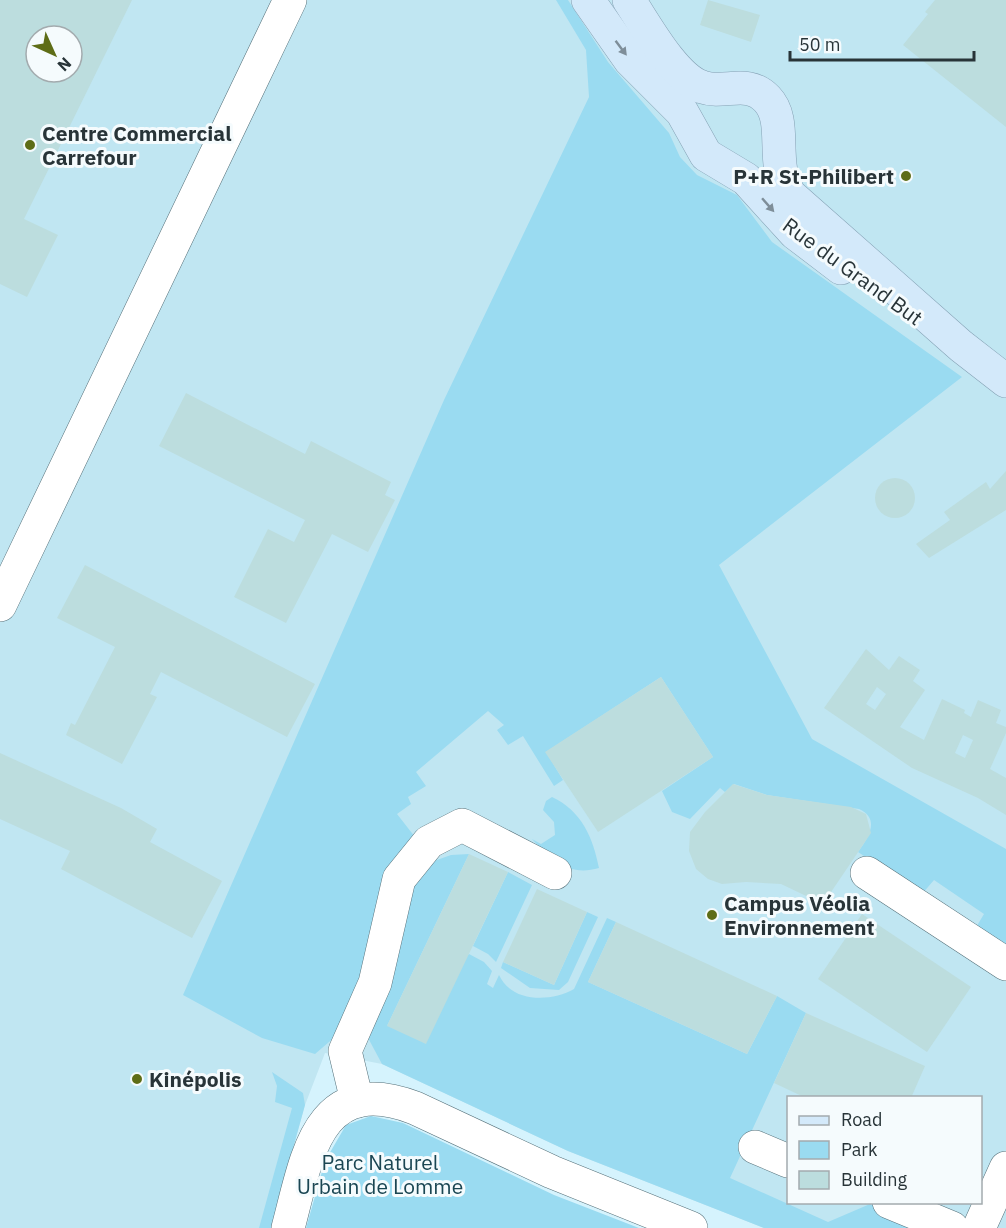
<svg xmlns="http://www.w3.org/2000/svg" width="1006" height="1228" font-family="'IBM Plex Sans',sans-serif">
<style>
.built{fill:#c0e6f2;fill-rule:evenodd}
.green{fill:#9adbf1}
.building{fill:#bcddde;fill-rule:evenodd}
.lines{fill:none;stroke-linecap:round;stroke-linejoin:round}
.minor-casing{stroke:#56717a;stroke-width:34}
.major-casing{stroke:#84a1b4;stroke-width:34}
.minor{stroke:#fff;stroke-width:33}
.major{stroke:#d3e9fa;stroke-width:33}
.oneway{fill:#7e8e99}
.poi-dot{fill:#5e6d17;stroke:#f5fbfd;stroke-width:2}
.labels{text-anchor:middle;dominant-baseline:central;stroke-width:6;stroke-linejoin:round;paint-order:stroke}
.poi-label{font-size:21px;font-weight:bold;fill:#283438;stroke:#f5fbfd;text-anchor:start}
.street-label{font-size:21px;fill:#283438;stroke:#f5fbfd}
.park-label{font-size:21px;fill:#1a4653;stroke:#f5fbfd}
</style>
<rect width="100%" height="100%" fill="#d5f3fd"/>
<path class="built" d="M0 0H1006V1228H764L568 1151 382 1064 325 1053 305 1105 271 1228H0ZM36 36H72V72H36ZM788 1098H980V1202H788Z"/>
<g class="green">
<path d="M556 0H568L608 62 669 133 680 157 697 175 737 195 772 242 962 377 719 565 812 739 1006 849V950L975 929 984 914 934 880 922 894 858 852C868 838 881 819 859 809L767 795 734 784 725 792 720 788 690 819 672 812 662 791 713 757 661 677 546 752 563 780 554 786 523 736 508 745 497 730 504 725 488 711 416 772 426 786 408 797 411 804 397 814 415 837 343 1030 315 1054 262 1038 183 995 444 400 589 97 586 50Z"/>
<path d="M552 797C582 811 593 838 599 868 569 877 552 860 532 839L541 844 555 835 554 822 543 810 546 801Z"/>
<path d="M469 854 387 1026 469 954 484 962 492 971 487 984 493 988 499 975C512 1003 551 1002 574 989L607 918 616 922 588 982 747 1054 777 996 806 1013 730 1178 828 1222 870 1204 922 1228H764L568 1151 382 1064 367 1036 414 883 434 861 451 855Z"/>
<path d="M508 872 532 885 496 962 488 954 473 946Z"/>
<path d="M587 912 598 917 568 982 559 990 530 988 501 968 503 962 554 985Z"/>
<path d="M272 1072 303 1093 305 1105 271 1228H259L292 1108 275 1102 277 1086Z"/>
<path d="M371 1116 403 1123 554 1195 639 1228H306L325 1161 346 1125Z"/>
</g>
<g class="building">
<path d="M0 0H132L24 219 58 235 27 297 0 284ZM36 36H72V72H36Z"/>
<path d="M708 0 760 15 751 42 700 25Z"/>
<path d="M935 0H1006V127L903 45 928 14 925 12Z"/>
<path d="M186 393 305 454 311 441 391 482 385 495 395 500 368 552 332 534 286 623 234 597 268 529 294 542 305 520 159 446Z"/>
<path d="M1006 471V510L929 558 916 544 950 520 944 512 986 482 990 489Z"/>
<circle cx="895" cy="498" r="20"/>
<path d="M85 565 315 684 287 737 161 672 150 694 157 697 122 764 66 735 71 723 75 725 115 647 57 618Z"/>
<path d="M866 649 889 670 899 656 920 670 913 681 925 690 900 727 924 740 942 699 965 710 964 713 971 717 978 700 1001 710 996 723 1006 727V733L990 769 1006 778V815L978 798 912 768 824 708ZM877 687 886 694 875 710 866 704ZM963 735 973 740 965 758 955 753Z"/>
<path d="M661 677 713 757 598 832 545 752Z"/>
<path d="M0 753 121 808 157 829 150 842 222 881 192 938 61 869 70 851 0 819Z"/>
<path d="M733 784 767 795 851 807 866 814 871 833 823 904 781 884 746 882 722 884 708 879 696 869 689 851 690 832 705 812Z"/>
<path d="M469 854 508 872 426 1044 387 1026Z"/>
<path d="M537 889 587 912 554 985 503 962Z"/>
<path d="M862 914 971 987 927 1052 818 979Z"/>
<path d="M616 922 777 996 747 1054 588 982Z"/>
<path d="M806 1013 925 1066 911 1098H806L774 1083Z"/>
</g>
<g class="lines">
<defs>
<g id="minor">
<path d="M0 605 290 0"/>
<path d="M867 873 1006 964"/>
<path d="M357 1101 345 1051 375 983 399 879 429 842 462 825 555 873"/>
<path d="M755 1147 788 1161"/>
<path d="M889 1202 952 1228"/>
<path d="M288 1228C307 1157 317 1071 415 1108L552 1172 691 1228"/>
<path d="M979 1228 1006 1168"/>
</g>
<g id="major">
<path d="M588 0 630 60 682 112 706 155 746 179 795 233 841 268"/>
<path d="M629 0C645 24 674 78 702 87 725 95 747 78 767 99 789 122 769 162 790 195L961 346 1006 381"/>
</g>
</defs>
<use href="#minor" class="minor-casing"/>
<use href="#major" class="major-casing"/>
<use href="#minor" class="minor"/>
<use href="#major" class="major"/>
</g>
<defs><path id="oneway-solid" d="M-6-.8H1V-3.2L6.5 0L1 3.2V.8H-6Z" transform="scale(1.5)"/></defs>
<g class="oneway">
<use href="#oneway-solid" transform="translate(621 48) rotate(53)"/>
<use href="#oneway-solid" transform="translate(768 205) rotate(49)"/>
</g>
<g class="poi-dot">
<circle cx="30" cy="145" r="6"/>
<circle cx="906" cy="176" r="6"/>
<circle cx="712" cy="915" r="6"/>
<circle cx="137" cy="1079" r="6"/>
</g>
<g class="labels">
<g class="poi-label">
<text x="42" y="133">Centre Commercial<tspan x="42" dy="24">Carrefour</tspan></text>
<text x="894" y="176" text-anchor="end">P+R St-Philibert</text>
<text x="724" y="903">Campus Véolia<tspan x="724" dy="24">Environnement</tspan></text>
<text x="149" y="1079">Kinépolis</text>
</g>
<g class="street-label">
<text transform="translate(853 271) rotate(36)">Rue du Grand But</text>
</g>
<g class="park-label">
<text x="380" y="1162">Parc Naturel<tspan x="380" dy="24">Urbain de Lomme</tspan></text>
</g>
</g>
<rect x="787" y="1096" width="195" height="108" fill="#f5fbfd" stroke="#a3abae" stroke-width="1.5"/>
<rect x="799" y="1116" width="30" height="9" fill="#d3e9fa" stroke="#a3abae" stroke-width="1.5"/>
<text x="841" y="1126" font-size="18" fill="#283438">Road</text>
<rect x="799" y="1141" width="30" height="18" fill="#9adbf1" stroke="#a3abae" stroke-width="1.5"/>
<text x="841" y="1156" font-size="18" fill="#283438">Park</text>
<rect x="799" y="1171" width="30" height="18" fill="#bcddde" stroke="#a3abae" stroke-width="1.5"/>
<text x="841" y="1186" font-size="18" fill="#283438">Building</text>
<g transform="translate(54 54) rotate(135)"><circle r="28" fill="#f5fbfd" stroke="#a3abae" stroke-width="1.5"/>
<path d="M0-4.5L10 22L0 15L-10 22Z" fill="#5e6d17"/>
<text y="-9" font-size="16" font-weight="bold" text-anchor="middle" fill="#283438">N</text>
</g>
<path d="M790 51v9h184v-9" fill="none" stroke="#283438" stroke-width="3"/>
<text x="799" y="51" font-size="18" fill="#283438" stroke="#f5fbfd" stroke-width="4.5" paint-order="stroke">50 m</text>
</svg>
